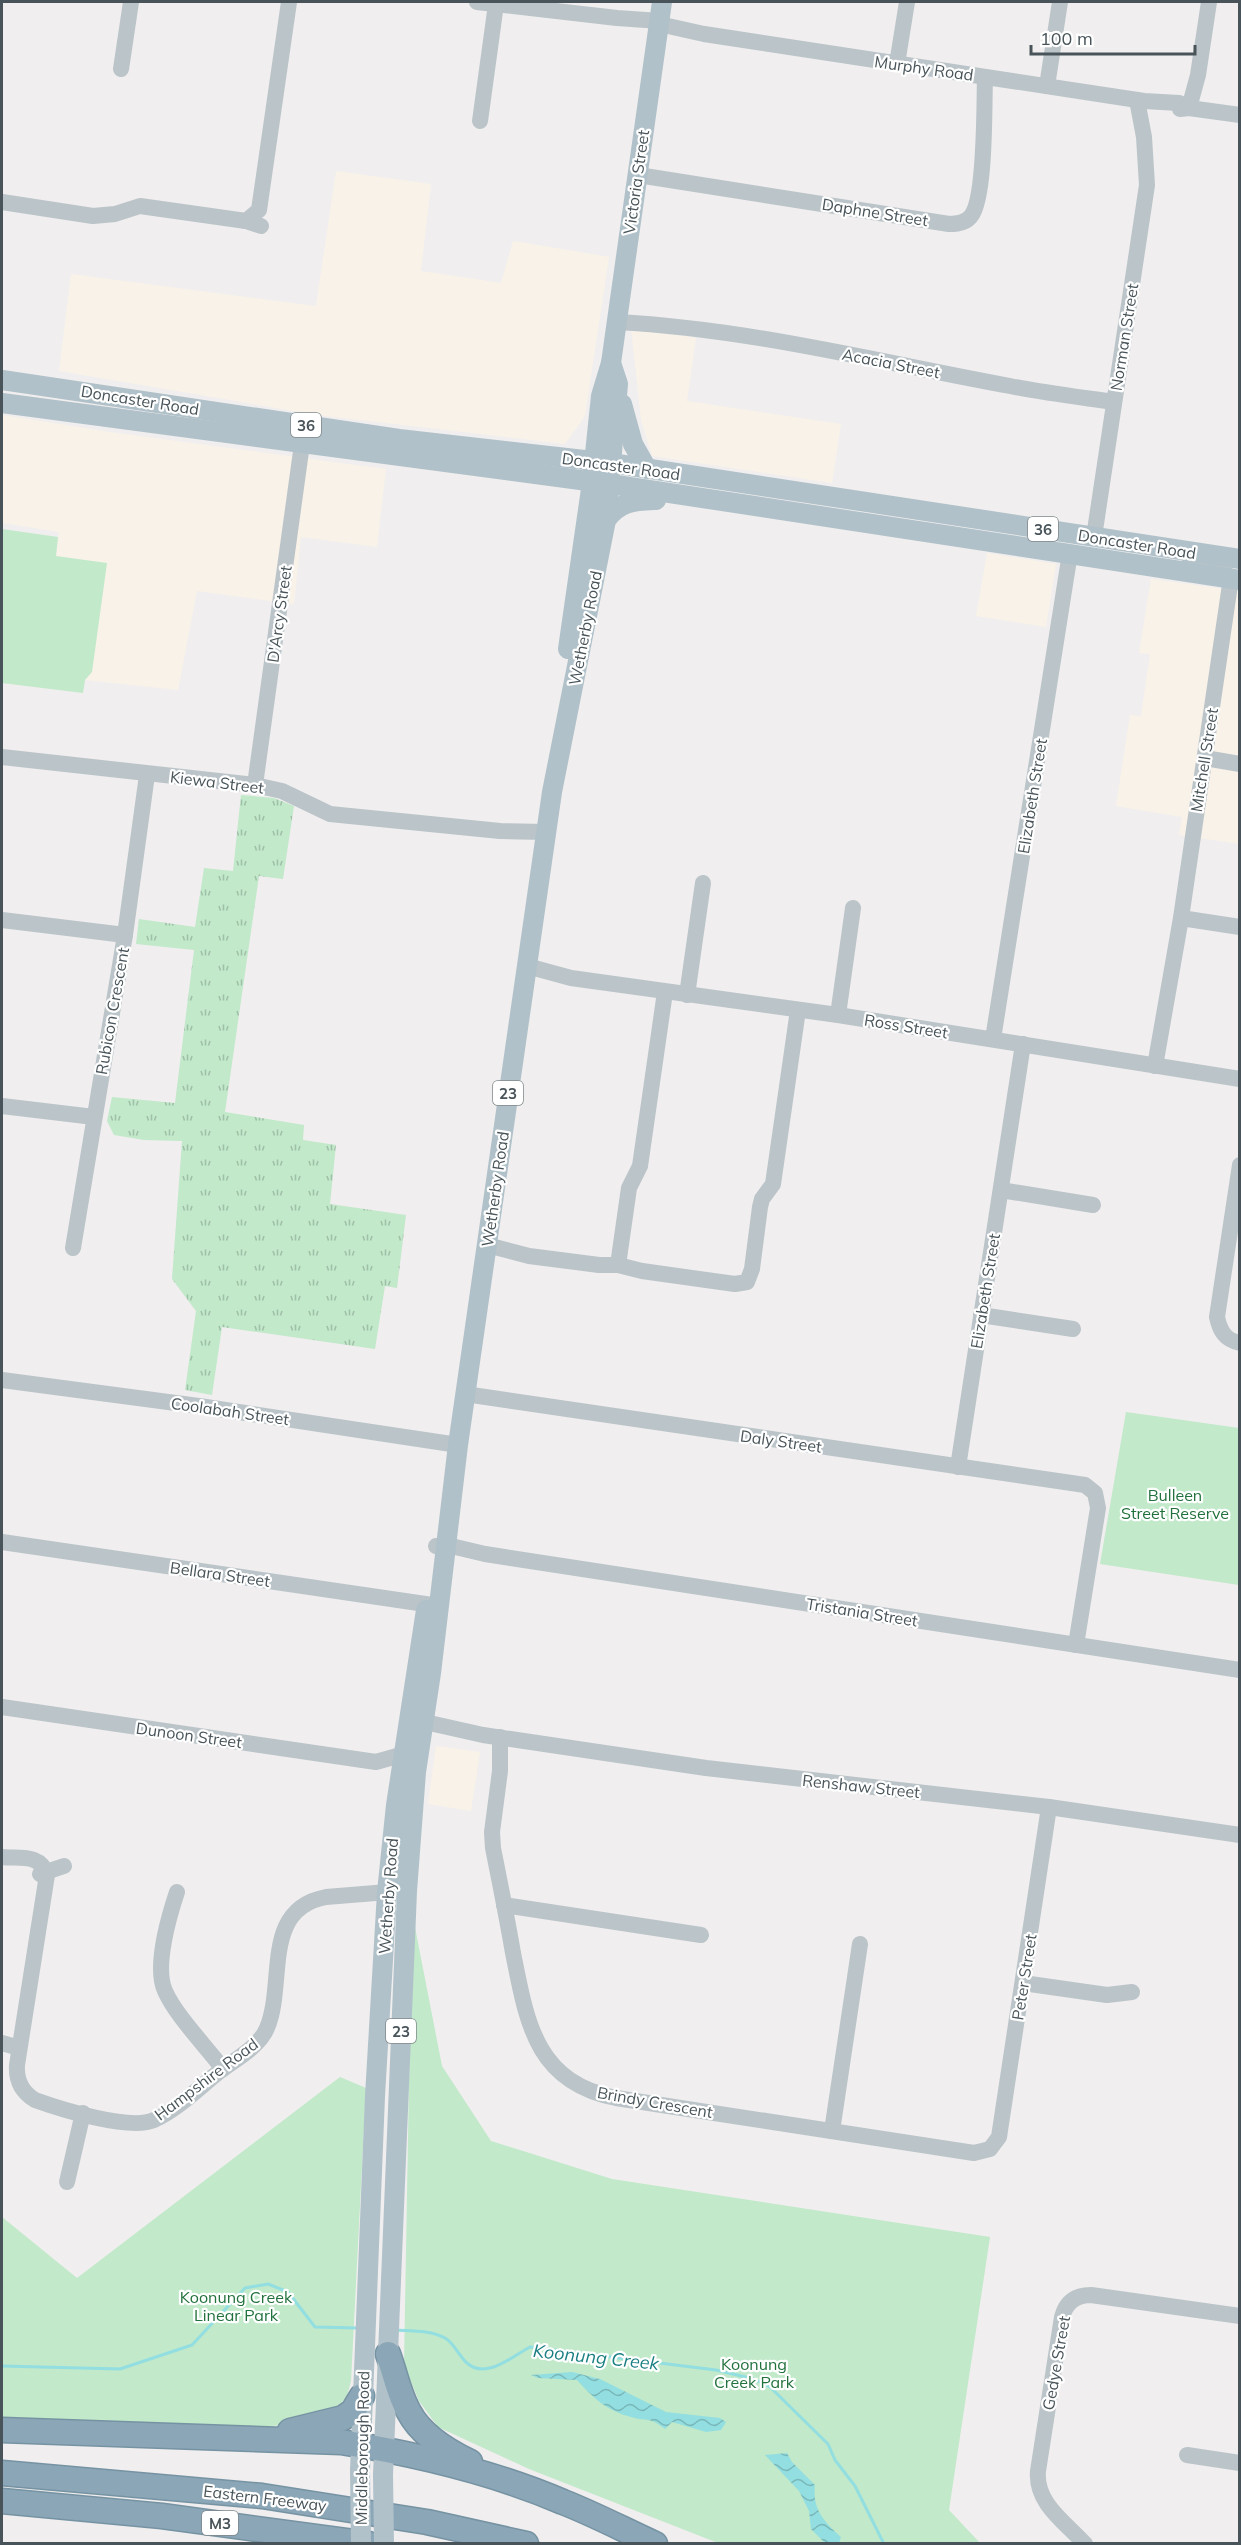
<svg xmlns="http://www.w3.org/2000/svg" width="1241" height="2545" font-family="Mulish,sans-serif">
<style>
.commercial{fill:#f9f2e8}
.grass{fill:url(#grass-tufts)}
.park{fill:#c1e9ca}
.water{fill:url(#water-waves)}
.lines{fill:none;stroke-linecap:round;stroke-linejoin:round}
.stream{stroke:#92dee1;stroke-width:3}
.highway-casing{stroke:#7693a3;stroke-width:27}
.minor{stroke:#bbc4c9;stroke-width:16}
.major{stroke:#b0c1c9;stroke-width:20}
.highway{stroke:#8ba7b7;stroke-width:24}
.major-bridge{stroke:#b0c1c9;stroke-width:20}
.labels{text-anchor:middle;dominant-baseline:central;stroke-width:4.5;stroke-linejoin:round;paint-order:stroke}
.shield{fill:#fff;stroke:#7f878b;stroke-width:1.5}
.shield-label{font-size:15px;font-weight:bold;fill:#485459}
.street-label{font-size:16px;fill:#485459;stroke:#fff}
.park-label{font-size:16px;fill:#21713c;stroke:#fff}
.water-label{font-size:18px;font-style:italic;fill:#1a7f83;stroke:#fff}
</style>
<defs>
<pattern id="grass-tufts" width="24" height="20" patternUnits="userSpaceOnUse" patternTransform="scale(1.5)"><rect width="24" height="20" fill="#c1e9ca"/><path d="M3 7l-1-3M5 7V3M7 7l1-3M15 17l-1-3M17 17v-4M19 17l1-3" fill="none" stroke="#9fbfa7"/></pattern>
<pattern id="water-waves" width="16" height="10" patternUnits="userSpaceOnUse" patternTransform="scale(1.5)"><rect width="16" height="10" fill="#92dee1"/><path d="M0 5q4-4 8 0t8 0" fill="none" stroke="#79b7b9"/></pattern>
</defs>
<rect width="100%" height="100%" fill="#f0eeee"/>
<g class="commercial">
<path d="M336 171 431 184 421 271 501 283 513 241 609 257 585 416 565 444 317 415 59 371 71 274 316 306Z"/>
<path d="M631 328 696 338 687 401 841 424 832 483 652 456 641 420Z"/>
<path d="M2 415 110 432 386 469 377 547 301 537 294 604 197 591 178 690 85 680 56 556 59 532 2 523Z"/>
<path d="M987 553 1056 564 1046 627 976 616Z"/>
<path d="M1151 579 1239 591V844L1179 835 1182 817 1116 806 1130 715 1141 716 1150 654 1139 653Z"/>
<path d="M436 1746 480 1752 471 1811 428 1804Z"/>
</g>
<path class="grass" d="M241 795 274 798 294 806 283 879 259 876 225 1112 304 1125 303 1140 336 1145 330 1204 406 1215 397 1288 385 1286 375 1349 222 1327 212 1395 185 1390 196 1311 172 1279 182 1141 144 1140 114 1135 107 1121 112 1097 175 1103 194 950 136 944 139 919 195 927 204 868 233 871Z"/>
<g class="park">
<path d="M2 529 58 537 56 556 107 563 92 672 85 680 83 693 2 683Z"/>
<path d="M1126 1412 1239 1428V1585L1100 1564Z"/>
<path d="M412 1912 442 2066 491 2141 612 2179 990 2237 949 2510 980 2543H718L529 2469 438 2427 419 2401 404 2365Z"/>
<path d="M340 2077 366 2088 351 2381 347 2396 338 2407 286 2425 256 2427 2 2420V2217L77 2278Z"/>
</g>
<g class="water">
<path d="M572 2372 600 2379 666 2412 720 2418 726 2422 721 2430 706 2432 672 2422 665 2429C649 2416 647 2422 631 2417 607 2411 592 2397 577 2380L538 2378 531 2375Z"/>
<path d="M787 2453 792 2462 815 2485C812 2509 824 2522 841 2537L839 2543H825L811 2529 809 2511 799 2491 765 2455Z"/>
</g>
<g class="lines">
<g class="stream">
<path d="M395 2330C410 2331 431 2330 445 2338 454 2343 459 2356 467 2363 486 2380 513 2356 530 2347L716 2370 754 2379 770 2387 828 2444 835 2460 855 2486 884 2544"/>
<path d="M2 2366 120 2369 192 2345 245 2288 268 2284 288 2292 315 2327 358 2328"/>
</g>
<defs>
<g id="highway">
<path d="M388 2354C395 2373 399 2395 409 2412 421 2435 447 2451 470 2462"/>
<path d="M2 2430 341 2442C416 2454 493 2472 563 2502 594 2514 624 2530 655 2544"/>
<path d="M290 2431 343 2418 353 2411 362 2396"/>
<path d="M2 2473 262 2496 427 2522 526 2544"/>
<path d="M2 2501 162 2516 368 2544"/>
</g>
</defs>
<use href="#highway" class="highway-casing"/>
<g class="minor">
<path d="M477 2 617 18 660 21"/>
<path d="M659 24 704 34 1144 101 1179 103 1189 108"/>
<path d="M897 64 907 2"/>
<path d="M121 69 131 2"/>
<path d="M1047 86 1060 2"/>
<path d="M1189 108 1198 75 1209 2"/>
<path d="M1180 109 1189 108 1240 115"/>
<path d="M480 121 496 4"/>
<path d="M638 175 949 224C957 224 966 223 971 216 986 198 984 103 985 77"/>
<path d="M2 202 93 216 115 214 140 206 246 221 261 226"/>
<path d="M246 221 259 210 289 2"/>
<path d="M617 322C750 329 879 362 1010 386 1044 393 1079 397 1114 402"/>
<path d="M1094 537 1147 185 1144 137 1137 100"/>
<path d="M2 757 255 785 282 791 330 814 500 831 546 832"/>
<path d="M1205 758 1240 764"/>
<path d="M255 785 302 444"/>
<path d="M1181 918 1240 927"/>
<path d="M2 920 125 935"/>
<path d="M527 966 571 978 838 1015 1240 1079"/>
<path d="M687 995 703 883"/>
<path d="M838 1015 853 908"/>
<path d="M993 1039 1070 553"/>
<path d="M1155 1066 1181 918 1231 578C1218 566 1207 564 1190 561"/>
<path d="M2 1106 94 1117"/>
<path d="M1240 1165 1217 1317C1220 1331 1225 1340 1240 1343"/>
<path d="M1001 1190 1093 1205"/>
<path d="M487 1245 529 1256 599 1265H618L642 1271 735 1284 747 1282 752 1269 760 1207 762 1199 773 1184 798 1010"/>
<path d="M73 1248 125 935 147 775"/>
<path d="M618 1265 629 1188 640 1166 665 992"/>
<path d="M981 1315 1073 1329"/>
<path d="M2 1380 206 1407 458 1445"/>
<path d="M465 1394 1085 1485 1095 1493 1098 1508 1076 1645"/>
<path d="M958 1467 1023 1044"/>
<path d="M2 1542 439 1606"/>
<path d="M436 1546 447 1545 485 1554 1240 1670"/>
<path d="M2 1707 376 1762 404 1754"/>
<path d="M412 1723 425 1722 483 1735 706 1768 1049 1807 1240 1835"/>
<path d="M500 1737V1771L492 1832 493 1848C500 1883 507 1918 513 1953 527 2022 535 2082 616 2098L974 2153 990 2149 999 2137 1049 1807"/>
<path d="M2 1857C19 1859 41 1853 47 1875L17 2065C16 2080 22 2092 35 2100 60 2109 130 2131 154 2120 177 2110 201 2086 220 2071 236 2059 259 2047 267 2028 286 1983 261 1909 326 1897L400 1891"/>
<path d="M40 1874 64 1866"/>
<path d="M177 1892C169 1916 154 1967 165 1991 176 2016 206 2046 223 2069"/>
<path d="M504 1905 701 1935"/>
<path d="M1023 1983 1107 1995 1132 1992"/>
<path d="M2 2043 19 2048"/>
<path d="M832 2131 860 1944"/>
<path d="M67 2182 83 2113"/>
<path d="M1187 2455 1240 2463"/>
<path d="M1085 2544C1065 2522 1035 2503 1038 2471L1062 2317C1066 2302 1076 2295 1091 2295L1240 2316"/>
</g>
<g class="major">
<path d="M2 380 399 439 611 463 1240 559"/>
<path d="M2 403 610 484 1240 580"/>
<path d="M622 404 633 444 647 469"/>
<path d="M606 520C620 501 634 501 656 500"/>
<path d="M568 649 592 482 601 396 611 363 662 2"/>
<path d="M360 2471 375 2096 387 1892 396 1805 426 1610"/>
<path d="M383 2475 407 1891 416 1772 431 1673 458 1445 552 792 606 520 618 384 611 363"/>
</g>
<use href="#highway" class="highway"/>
<g class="major-bridge">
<path d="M360 2471 361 2544"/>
<path d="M383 2475 384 2544"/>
</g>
</g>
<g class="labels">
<g class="shield">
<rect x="291" y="413" width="30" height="24" rx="4.5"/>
<rect x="1028" y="517" width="30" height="24" rx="4.5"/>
<rect x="493" y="1081" width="30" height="24" rx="4.5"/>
<rect x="386" y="2019" width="30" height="24" rx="4.5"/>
<rect x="202" y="2511" width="36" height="24" rx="4.5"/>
</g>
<g class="shield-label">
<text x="306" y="425">36</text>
<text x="1043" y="529">36</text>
<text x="508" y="1093">23</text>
<text x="401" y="2031">23</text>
<text x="220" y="2523">M3</text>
</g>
<g class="street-label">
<text transform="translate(924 68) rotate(8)">Murphy Road</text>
<text transform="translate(636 182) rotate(-82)">Victoria Street</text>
<text transform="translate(875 212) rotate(9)">Daphne Street</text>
<text transform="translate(1124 337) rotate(-81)">Norman Street</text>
<text transform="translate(891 363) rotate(11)">Acacia Street</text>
<text transform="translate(140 400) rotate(9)">Doncaster Road</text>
<text transform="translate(621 466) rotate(8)">Doncaster Road</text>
<text transform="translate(1137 544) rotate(9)">Doncaster Road</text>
<text transform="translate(279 614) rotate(-82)">D'Arcy Street</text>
<text transform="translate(585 628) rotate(-79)">Wetherby Road</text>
<text transform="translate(1204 760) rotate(-81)">Mitchell Street</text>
<text transform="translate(217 782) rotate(7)">Kiewa Street</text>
<text transform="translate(1032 796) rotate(-81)">Elizabeth Street</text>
<text transform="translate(112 1011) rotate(-80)">Rubicon Crescent</text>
<text transform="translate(906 1026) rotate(9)">Ross Street</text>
<text transform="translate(495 1189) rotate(-82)">Wetherby Road</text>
<text transform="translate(985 1291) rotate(-81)">Elizabeth Street</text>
<text transform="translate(230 1411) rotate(8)">Coolabah Street</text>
<text transform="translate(781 1441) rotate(8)">Daly Street</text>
<text transform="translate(220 1574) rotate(8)">Bellara Street</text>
<text transform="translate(862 1612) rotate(9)">Tristania Street</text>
<text transform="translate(189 1735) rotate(8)">Dunoon Street</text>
<text transform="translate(861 1786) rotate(6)">Renshaw Street</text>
<text transform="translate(388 1896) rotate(-86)">Wetherby Road</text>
<text transform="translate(1024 1977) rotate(-81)">Peter Street</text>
<text transform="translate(206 2079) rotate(-37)">Hampshire Road</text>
<text transform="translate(655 2102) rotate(10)">Brindy Crescent</text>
<text transform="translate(1056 2363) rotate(-80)">Gedye Street</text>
<text transform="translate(362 2448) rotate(-89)">Middleborough Road</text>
<text transform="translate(265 2498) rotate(7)">Eastern Freeway</text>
</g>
<g class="park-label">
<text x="1175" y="1495">Bulleen<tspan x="1175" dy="18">Street Reserve</tspan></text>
<text x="236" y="2297">Koonung Creek<tspan x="236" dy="18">Linear Park</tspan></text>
<text x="754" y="2364">Koonung<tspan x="754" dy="18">Creek Park</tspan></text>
</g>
<g class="water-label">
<text transform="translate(596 2357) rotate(6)">Koonung Creek</text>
</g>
</g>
<rect width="1241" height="2545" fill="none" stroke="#485459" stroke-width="6"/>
<path d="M1031 45v9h164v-9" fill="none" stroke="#485459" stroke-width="3"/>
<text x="1040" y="45" font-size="18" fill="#485459" stroke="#ffffff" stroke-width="4.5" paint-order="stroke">100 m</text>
</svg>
